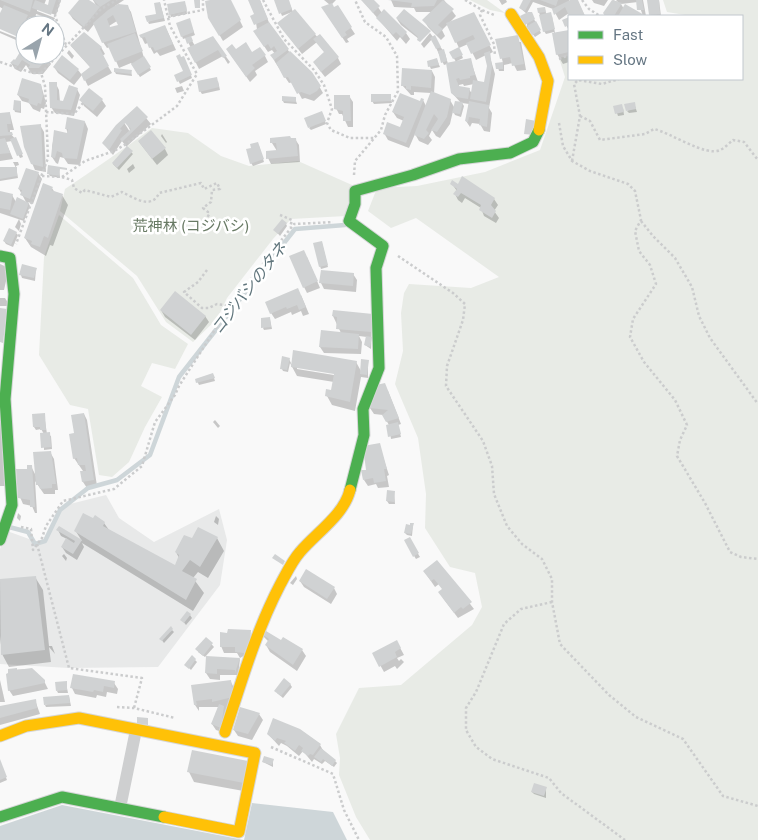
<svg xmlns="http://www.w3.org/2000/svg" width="758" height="840" font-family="'Public Sans','Noto Sans JP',sans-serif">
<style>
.built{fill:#e8e9e9}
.green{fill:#e8ebe6}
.water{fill:#ced6d9}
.shadow{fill:#0003;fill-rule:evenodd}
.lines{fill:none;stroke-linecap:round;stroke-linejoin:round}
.stream{stroke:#ced6d9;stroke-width:4.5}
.building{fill:#d0d2d3;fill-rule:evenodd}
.fast-casing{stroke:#d5d6d7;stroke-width:13}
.slow-casing{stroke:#d5d6d7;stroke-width:13}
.path{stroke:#cbcccd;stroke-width:2.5;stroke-dasharray:2.5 2.5;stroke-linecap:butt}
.street{stroke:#cecfd0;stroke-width:12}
.fast{stroke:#4caf50;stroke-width:11}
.slow{stroke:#ffc107;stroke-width:11}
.labels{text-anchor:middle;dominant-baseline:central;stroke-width:5;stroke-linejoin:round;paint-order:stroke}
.park-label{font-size:15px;fill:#687a64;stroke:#fff}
.water-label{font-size:16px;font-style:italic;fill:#60757c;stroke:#fff}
</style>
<rect width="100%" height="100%" fill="#f9f9f9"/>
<path class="built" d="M106 495 119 518 154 542 219 509 227 540 220 585 158 667 69 668 0 664V549L7 531 43 544 60 510 70 504Z"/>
<g class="green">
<path d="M470 0H487L505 13 490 10Z"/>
<path d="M663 0H758V840H370L356 817 339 775 340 758 336 734 359 688 401 685 472 625 482 607 475 573 450 567 425 528 426 494 418 438 395 384 403 351 401 313 404 293 409 284 471 288 499 277 416 218 391 228 368 211 377 188 417 186 485 172 540 150 565 77 559 58 569 56V79H742V16H691L667 12Z"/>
<path d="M152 128 188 133 221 156 249 166 298 161 352 185 346 216 291 219 273 239 227 298 217 319 193 342 166 322 137 276 60 211 65 189C94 169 123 150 152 128Z"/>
<path d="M59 215 133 278 161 325 188 344 175 369 152 363 141 386 162 397 145 427 129 462 112 477 99 475 88 409 70 405 39 355 44 257Z"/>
</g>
<g class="water">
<path d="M252 803 333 812 347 840H244Z"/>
<path d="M62 805 244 840H0V826Z"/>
</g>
<g class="shadow">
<path d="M0 0H46L44 5 48 7 51 0H61L56 15 37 9V11L55 18 54 20 36 14 35 21 28 18 30 22 29 25H25V39L0 28V16L3 9 0 7Z"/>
<path d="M81 0H86L97 7 93 0H124L115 6H127L131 12 144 58 151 70 140 77 131 63 119 68 110 47 107 48 103 42 95 23 88 32 73 19 69 13ZM117 21 120 26 110 28 109 26Z"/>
<path d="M220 0H230L243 27 223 41 209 17Z"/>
<path d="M249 0H260L270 25 290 53 311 72 323 93 314 101 305 98 302 99 293 82 289 83 275 62 272 56 275 54 272 50 268 52 258 37 255 15Z"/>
<path d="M276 0H288L293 12 338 58 341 64 325 77 318 68 325 53 317 42 302 54 279 24 292 12 282 16Z"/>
<path d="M324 0H336L331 5 334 9 337 7 355 34 347 39 349 42 346 43 326 13 330 5Z"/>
<path d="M362 0H373L382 13 406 33 410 39 406 44 400 37 397 41Z"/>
<path d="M391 0H444L456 16 449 23 473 14 493 52 489 54 495 74 489 108 492 113 490 132 484 131 480 124 472 123 470 127 466 121 469 104 462 103 464 106 461 117 455 115 453 111 450 124 440 138 436 136 432 130 429 136 432 140 428 145 419 141 415 134 409 148 388 140 384 133 400 129 404 121 397 118 393 112 423 100 426 106 431 93 414 92V95H411L402 85 432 71 435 77 434 94 450 100 454 107 461 103 452 93 447 64 444 65 432 39 424 48 421 44 430 33 445 53 448 64 456 62 451 53 459 49 463 58 457 61 470 59 478 82 485 84 488 66 486 55 476 60 468 44 459 48 448 24 442 30 445 36 441 40 428 27 424 20 432 12H416L414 8 394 7ZM463 84 464 86 474 84 472 94 469 89 459 87V85Z"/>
<path d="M499 0H506L507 2 502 5Z"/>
<path d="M524 0H569V2L577 0 585 16H570L569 13 559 20 553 9 533 2 527 13H531L541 33 535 37 527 27V14L520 8Z"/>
<path d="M592 0H608L604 6 594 3Z"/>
<path d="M613 0 618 2 616 0H643L646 16H607L605 13ZM638 2 643 16 624 9 621 4Z"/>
<path d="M659 0 661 16H651L650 14Z"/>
<path d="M160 3 165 21 149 24 148 22 158 15Z"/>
<path d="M186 5 187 14 171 17 170 14Z"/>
<path d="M544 8 547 15 552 16 555 33 569 31 564 20 569 18V62L563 64 557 54 554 32 546 34 544 31 539 12Z"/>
<path d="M397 19 420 26 419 39 401 25Z"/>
<path d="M190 22 195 35 190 37 195 46 212 38 230 62 228 64 223 56 199 69 189 49 191 48 186 38 183 39 182 36Z"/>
<path d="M165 26 176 50 160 56 157 52 154 54 148 43 145 44 141 36Z"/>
<path d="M0 31 25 41V44L0 33Z"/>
<path d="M497 40 521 42 526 70 517 71 513 63 504 65V71H499L497 64 503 63Z"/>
<path d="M25 46V55H42L48 58 51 64 43 74H32L26 65 21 72 15 69 11 63 15 61Z"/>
<path d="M71 46 101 47 105 54 102 56 112 73 88 86 85 80 91 68Z"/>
<path d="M69 50 74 56 72 59 67 53Z"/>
<path d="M236 51 265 56 268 62 255 71 257 75 250 82 231 55Z"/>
<path d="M185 60 192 78 180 84 176 76 184 72Z"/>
<path d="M437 60 440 67 431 69 428 62Z"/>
<path d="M54 67 78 70 82 75 74 85 58 73Z"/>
<path d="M131 71 132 76 116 74 115 72Z"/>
<path d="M218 81 220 90 202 94 200 91Z"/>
<path d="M56 84 59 90 60 102 64 103 77 89 80 95 74 116 55 113 51 107Z"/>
<path d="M41 85 46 103 44 109 41 108 40 112 33 109 29 103 22 101 18 95Z"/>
<path d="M182 86 184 91 177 93 175 88Z"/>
<path d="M390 95 392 103 374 104 372 101Z"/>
<path d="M349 96 353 102V127H348L342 114H339L336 108Z"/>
<path d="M295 98 297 104 284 103 283 101Z"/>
<path d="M81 100H102L106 106 97 117 84 106Z"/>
<path d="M21 102V113L15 112 14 109Z"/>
<path d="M635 106 637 112 629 113 627 111Z"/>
<path d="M137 107 151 124 126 147 133 154 119 170 113 164 127 148 122 141 113 155 104 144 117 126ZM125 120 130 130V132L123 121Z"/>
<path d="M615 107 623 108 624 115 618 116Z"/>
<path d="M10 114 14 130H10V133L17 141 23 157 20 158 12 141 6 142 13 159 0 161V115Z"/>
<path d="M323 115 326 124 311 130 309 128Z"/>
<path d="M85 122 88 129 80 165 68 164 64 158 60 157 58 164 56 163 52 157V147L55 131 68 134 66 128Z"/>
<path d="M40 125 44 132 46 172 35 170 32 163Z"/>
<path d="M162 134 167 142 166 143 161 136Z"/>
<path d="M295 139 299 145 300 162 271 164 268 158 277 151 272 143Z"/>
<path d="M139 142 165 149 168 155 157 165Z"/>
<path d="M259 146 264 162 253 166 251 163Z"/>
<path d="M13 162H18L19 165 16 166 18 178 0 181V168H16Z"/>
<path d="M133 164 135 168 129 173 127 169Z"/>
<path d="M59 168 60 178 50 176 49 174Z"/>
<path d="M38 173 42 179 33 204 28 202 30 206 24 221 0 213V193L12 195 16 202H26L19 189Z"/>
<path d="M463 178 494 199 498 205 494 211 499 218 496 223 484 216 481 208 465 198 462 203 458 200 455 194 457 191 452 184 458 185Z"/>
<path d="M52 188 55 193 62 195 68 205 53 246 50 245 46 256 31 247 25 238Z"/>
<path d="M19 219 21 224 19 231 15 227Z"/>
<path d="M286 224 287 226 280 236 275 230Z"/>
<path d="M16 233 18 235 13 247 6 244 4 241Z"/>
<path d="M322 243 328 267 321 269 320 266Z"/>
<path d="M307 257 320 288 307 293 304 287Z"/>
<path d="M0 264 9 268 4 290H0Z"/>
<path d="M36 269 35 281 22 278 21 275Z"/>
<path d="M353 274 357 280 356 292 324 289 321 283Z"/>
<path d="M301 295 309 314 303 316 301 311 292 315 291 312 275 319 271 313Z"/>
<path d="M0 298H5L10 306H0Z"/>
<path d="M161 310 205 316 209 322 195 340 165 317Z"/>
<path d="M372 315 371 349 365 345 367 337 359 336 362 342 361 354 324 353 320 347 322 331 341 333 333 316Z"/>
<path d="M270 319 272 329 264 330 263 328Z"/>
<path d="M289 359 292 365 356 362 361 371 368 361V378L361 377 355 411 332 405 327 396 332 391 334 382 297 376 290 363 288 372 283 371 282 369ZM297 366 340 374V376L297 369Z"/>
<path d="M214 378 215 381 199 385 196 379Z"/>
<path d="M388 391 401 424 398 425 401 437 391 439 389 425 383 415 374 414 370 408Z"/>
<path d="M0 412 8 486H0Z"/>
<path d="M44 414 47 434 51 436 52 449 44 450V434L41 429 36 430 34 427Z"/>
<path d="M84 414 87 420 97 486 87 488 83 482V471L74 458 76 434Z"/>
<path d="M215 420 220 426 218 428 213 422Z"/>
<path d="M379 445 389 475 387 476 389 487 378 488 376 484 368 486 364 480Z"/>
<path d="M50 452 54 459 58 490H55V494H44L35 481 37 513H35L32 506 23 504 20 497 31 466 36 476Z"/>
<path d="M394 492 395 504H389L387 501Z"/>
<path d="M18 513 21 516 20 521 17 518Z"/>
<path d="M216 516 219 519 218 525 214 522Z"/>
<path d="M104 523 109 530 175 567 179 558 176 552 193 539 217 538 224 551 208 578 198 572 193 578 204 593 193 611 82 543 84 547 77 560 66 553 62 547 67 539 61 536 58 530 59 527 82 541 75 530Z"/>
<path d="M413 525 412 536 407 535 405 533Z"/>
<path d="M409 539 420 557 416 559 405 541Z"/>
<path d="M64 554 67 558 66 561 62 556Z"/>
<path d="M437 561 474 609 458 618 443 598V589L439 584 435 587 424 571Z"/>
<path d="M296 576 297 579 293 585 290 583Z"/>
<path d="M35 577 43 590 49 646H52L55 654 49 647 51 662 9 667 2 654 0 636V581Z"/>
<path d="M300 581 334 588 337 594 331 604 304 587Z"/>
<path d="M190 615 192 618 186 625 182 620Z"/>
<path d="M172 630 174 632 164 643 161 639Z"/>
<path d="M260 633 302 650 306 656 297 671 270 652 266 645 269 642Z"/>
<path d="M221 634 247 654 240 658 237 653H224L221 646Z"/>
<path d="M206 638 214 647 205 657 198 652Z"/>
<path d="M397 642 404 655 397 658 399 661 401 659 404 662 397 669 395 666 384 672 374 654Z"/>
<path d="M240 659 238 675H220V680L210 679 206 673Z"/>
<path d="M195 660 197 662 191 670 186 665Z"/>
<path d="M31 669 44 681 48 689 13 696 9 690V670Z"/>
<path d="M0 680 5 702H0Z"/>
<path d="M231 682 234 688 225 733 216 730 212 724 219 707H199V711L195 705 193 686Z"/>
<path d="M66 683 68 693H58L57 691Z"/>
<path d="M114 683 118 689 117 694 107 692 106 697 97 695 96 698 75 694 72 688Z"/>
<path d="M290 684 292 687 283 698 277 693Z"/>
<path d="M69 696 71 706 46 707 45 705Z"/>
<path d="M35 700 40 714 0 725V707Z"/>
<path d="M259 714 263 720 252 740 238 736 234 730Z"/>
<path d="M300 730 320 745 324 752 335 761 337 763 334 767 325 761 322 764 314 759 312 762 303 751 299 756 287 746 281 743 279 746 268 734Z"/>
<path d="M273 760V767L263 762Z"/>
<path d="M0 763 7 780 0 783Z"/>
<path d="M247 763 249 792 194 782 189 772Z"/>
<path d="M546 788V798L534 794 532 792Z"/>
</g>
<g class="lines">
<path class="stream" d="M9 527 28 532 35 544 45 541 60 510 88 488 117 480 150 455 179 377 295 229 345 225"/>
</g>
<g class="building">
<path d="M0 0H33L30 12Z"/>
<path d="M35 0 48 5 49 0H56L51 15 32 8Z"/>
<path d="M79 0H89L100 7 84 27 68 13Z"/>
<path d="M93 0H111L100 7Z"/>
<path d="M194 0H200V8H195Z"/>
<path d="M210 0H231L241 20 219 36 208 18 205 1Z"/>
<path d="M248 0H260L268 19 254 25 250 16 254 14Z"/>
<path d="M274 0H289L292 9 279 14Z"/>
<path d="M361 0H374L380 6 373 13Z"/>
<path d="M388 0H437L434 6 411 7 412 3Z"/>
<path d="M443 0 454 9 438 25 443 29 437 35 422 20Z"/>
<path d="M523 0H531L525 11 519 8Z"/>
<path d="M540 0H558L556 6Z"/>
<path d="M570 0H578L585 16H569L565 7 554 15 552 9Z"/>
<path d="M612 0 622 3 614 16H605L603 13Z"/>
<path d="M636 0H642L644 10H637Z"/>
<path d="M647 0H659L660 14 649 15Z"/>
<path d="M185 1 187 11 169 15 167 4Z"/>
<path d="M160 2 164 18 147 22 145 16 156 14 154 3Z"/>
<path d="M332 3 334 7 338 5 352 27 345 32 347 35 342 38 321 7Z"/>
<path d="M118 4 128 5 136 32 102 43 93 23 108 10ZM113 15 118 25 110 27 107 19Z"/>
<path d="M625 4 646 16H618Z"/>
<path d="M4 5 28 15 25 21 29 22 25 25V40L0 29V13Z"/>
<path d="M545 7 546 12 538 13 537 8Z"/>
<path d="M295 9 316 34 298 49 277 23Z"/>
<path d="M384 9 407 32 402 38 396 32 393 35 376 18Z"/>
<path d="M404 9 431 31 420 42 417 40 418 37 396 18Z"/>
<path d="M474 12 491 45 471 54 466 43 475 39 473 35 455 43 446 23Z"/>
<path d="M528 12H532L535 19 525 25 520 16Z"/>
<path d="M551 12 555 29 543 32 539 15Z"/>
<path d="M569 17V25L565 27 562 20Z"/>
<path d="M190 18 194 32 181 37 176 23Z"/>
<path d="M536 21 541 30 532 35 527 26Z"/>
<path d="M269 22 289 49 274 60 270 55 277 51 274 46 271 49 268 44 264 47 253 31Z"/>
<path d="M165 25 173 44 155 51 153 47 149 48 145 37 141 38 139 35Z"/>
<path d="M569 30V52L556 55 552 33Z"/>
<path d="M84 32 102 47 100 49 109 66 84 81 81 74 90 67 70 45Z"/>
<path d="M135 33 143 51 115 62 107 44Z"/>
<path d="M320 34 339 57 321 72 313 62 324 52 313 39Z"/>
<path d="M435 35 441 47 436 49 430 38Z"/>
<path d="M518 35 524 64 512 66 510 57 500 59 495 39Z"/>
<path d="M191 36 193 41 187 44 185 38Z"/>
<path d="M213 36 227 56 223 58 218 50 195 63 187 48Z"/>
<path d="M246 42 252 52 260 47 266 55 252 65 255 68 246 77 226 49 232 44 236 49Z"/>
<path d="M25 44V55L49 57 39 68H28L30 65 22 60 18 66 10 63 14 59 15 60Z"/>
<path d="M459 47 463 55 453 59 449 52Z"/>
<path d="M444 49 447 61 441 63 438 51Z"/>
<path d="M290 51 312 72 321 86 317 91 310 95 301 92 297 94 288 77 284 78 276 63Z"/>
<path d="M490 51 492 67 486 102 470 99 473 80 484 82 487 66 484 53Z"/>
<path d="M180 54 181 57 184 56 192 75 177 82 174 75 183 71 176 56Z"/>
<path d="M62 55 79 69 70 80 53 67Z"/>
<path d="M144 56 151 67 138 75 131 64Z"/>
<path d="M437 58 439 65 428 67 427 61Z"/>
<path d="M471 58 475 75 470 76V78L460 80 459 78 456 79 459 86 470 88 468 99 456 97 451 93 446 63Z"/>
<path d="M503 62V69H496L495 63Z"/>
<path d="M114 68 132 70 131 74 114 72Z"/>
<path d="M402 68 432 70 431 88 411 86V90L406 89V86H401Z"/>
<path d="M217 77 219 87 199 92 197 81Z"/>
<path d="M22 78 41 84 43 96 41 104 38 103 37 106 28 103 29 99 17 95Z"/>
<path d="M49 82H57V100L63 101 69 85 78 88 71 110 50 108Z"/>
<path d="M89 88 103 99 93 111 79 100Z"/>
<path d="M431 91 451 99 447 117 437 132 431 130 438 119 434 114 426 130 429 133 424 139 414 135Z"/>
<path d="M400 93 420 101 421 98 424 99 406 143 383 134 387 122 400 127 404 117 392 112Z"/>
<path d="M371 94H391V101L371 102Z"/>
<path d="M334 95H350L351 121H343V111L334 109Z"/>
<path d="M282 96 296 97V102L282 101Z"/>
<path d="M14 100 21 101 20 111 13 110Z"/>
<path d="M455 101 463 102 460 114 452 113Z"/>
<path d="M469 101 489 105 487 127 479 125 480 119 469 117 468 122 465 121Z"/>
<path d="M635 102 636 109 626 111 624 104Z"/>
<path d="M622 104 624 112 615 114 613 106Z"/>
<path d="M137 106 148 117 122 142 120 139 131 129 125 123 120 129 122 130 109 150 102 143 116 125Z"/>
<path d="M322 111 326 121 308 128 304 118Z"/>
<path d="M10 112 11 124H7L8 132H12L13 135 0 136V113Z"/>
<path d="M67 117 85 121 77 159 63 158 62 153 57 151 55 158 51 157 54 130 67 133 68 129H65Z"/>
<path d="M526 119 536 121 534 135 524 134Z"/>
<path d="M41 124 43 167 31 164 24 147 20 126Z"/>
<path d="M151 130 166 148 152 159 138 141Z"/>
<path d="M290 136 291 138H296L298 156 266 159V151L277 150 276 143H270V138Z"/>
<path d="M16 137 23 154 17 156 10 139Z"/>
<path d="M5 138 10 153 0 154V139Z"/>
<path d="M258 142 264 159 250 164 246 149 251 148 250 144Z"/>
<path d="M127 146 133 151 117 168 112 163Z"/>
<path d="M48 165 67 168V170L60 169 59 176 47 174Z"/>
<path d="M0 167H17V176L0 179Z"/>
<path d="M26 168 39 172 30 199 20 195 22 190 18 189Z"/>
<path d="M462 176 495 198 491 205 496 211 492 218 479 210 481 205 461 193 458 197 453 194 457 189 450 184 452 180 458 184Z"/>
<path d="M43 183 53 187 51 190 63 194 48 238 44 236 40 247 31 244 32 241 24 238Z"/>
<path d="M0 191 13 194 10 210 0 208Z"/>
<path d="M17 197 29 203 23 219 10 214Z"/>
<path d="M282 219 287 223 278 234 273 230Z"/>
<path d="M9 228 17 232 11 245 3 241Z"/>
<path d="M322 241 328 265 319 267 313 243Z"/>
<path d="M304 250 318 281 303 288 289 256Z"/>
<path d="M22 264 37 268 34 278 19 275Z"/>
<path d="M321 270 354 273 353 286 319 283Z"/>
<path d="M298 288 306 307 299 310 297 305 287 309 286 307 270 314 265 302Z"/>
<path d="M175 291 206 316 191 335 160 310Z"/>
<path d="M0 308 7 309 3 343 0 342Z"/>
<path d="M333 310 373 314 371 332 336 329 337 317 332 316Z"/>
<path d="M270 317 271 327 261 328V318Z"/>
<path d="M321 330 359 334 358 349 319 347Z"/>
<path d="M366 336 372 337 370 347 364 345Z"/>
<path d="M293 350 357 361 350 402 325 396 326 389 331 390 334 374 291 367Z"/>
<path d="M282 356 290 358 287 370 280 369Z"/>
<path d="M361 359 369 360 367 375 360 374Z"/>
<path d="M213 373 215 378 196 383 195 379Z"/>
<path d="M385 383 399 418 386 422 382 415 388 410 369 408 376 385Z"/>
<path d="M45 413 46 430H40V427H33L32 414Z"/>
<path d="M84 413 94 480 82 482 80 471H86L85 465H78L77 458 73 459 69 434 74 433 71 415Z"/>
<path d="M398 422 401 434 388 437 386 425Z"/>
<path d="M50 432 51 447 41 448 40 433Z"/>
<path d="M380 443 387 469H384L386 481 374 483 373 478 363 480 361 470H366L363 446Z"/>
<path d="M51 451 56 484H52V488L40 489 39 485H36L33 452Z"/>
<path d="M27 465H32L35 507H30V500L18 498 16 469H27Z"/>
<path d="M387 490 395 491 394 502 386 501Z"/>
<path d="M83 513 93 518 95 515 105 522 103 526 175 565 179 555 175 552 184 535 192 538 198 527 218 537 200 567 190 560 182 571 197 579 186 600 74 531Z"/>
<path d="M410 523H414L411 534 404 533 406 524 410 525Z"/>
<path d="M59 526 82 540 73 554 61 547 66 538 74 543 75 541 56 530Z"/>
<path d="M410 537 419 553 413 557 404 540Z"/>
<path d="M275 554 285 561 283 565 272 558Z"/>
<path d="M437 560 472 602 463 609 461 607 454 613 438 592 442 589 434 579 431 581 423 571Z"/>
<path d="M306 569 335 587 327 599 299 581Z"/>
<path d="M36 576 45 650 1 655 0 579Z"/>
<path d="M187 611 191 614 184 623 180 620Z"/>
<path d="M171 626 173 629 162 641 159 639Z"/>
<path d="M261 628 281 640 283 637 303 649 293 665 265 645 269 639 259 632Z"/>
<path d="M228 629 251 630 250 648 244 653 235 652V647H220V632L227 633Z"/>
<path d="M206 637 213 643 203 656 195 649Z"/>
<path d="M397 640 401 648 395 652 397 657 379 667 372 653Z"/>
<path d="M192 655 196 659 189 669 184 665Z"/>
<path d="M206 656 240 658 235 673V670L217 669V674L205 673Z"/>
<path d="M17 668V670L32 668 45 680V683L8 691 6 674 8 673V669Z"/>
<path d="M73 674 115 681 114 688 104 686 103 692 94 690 93 692 70 688Z"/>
<path d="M284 678 291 684 281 696 274 691Z"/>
<path d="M231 680 233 697 212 702V699L196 701 197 705H194L191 685Z"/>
<path d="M67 681V690L56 691 55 682Z"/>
<path d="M69 695 70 703 44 705 43 697Z"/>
<path d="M36 699 37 708 0 718V706Z"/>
<path d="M219 704 224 706 221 728 211 724Z"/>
<path d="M240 707 260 713 248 734 233 730Z"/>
<path d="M137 717 148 718V725L137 724Z"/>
<path d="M273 718 300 729 321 744 313 755 310 754 308 756 301 751 303 748 299 745 295 751 284 743 286 741 277 738 275 741 267 734Z"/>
<path d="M321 748 336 760 332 766 323 759 321 762 314 757Z"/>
<path d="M192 750 248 761 244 783 187 772Z"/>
<path d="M264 756 274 759 272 765 262 762Z"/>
<path d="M0 759 7 777 0 780Z"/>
<path d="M534 783 547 787 544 796 531 792Z"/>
</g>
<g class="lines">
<defs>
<g id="fast">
<path d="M0 256 10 258 14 294 5 399 12 505 0 540"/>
<path d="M350 490 364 435 363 409 379 368 376 268 383 246 349 221 355 204V191L413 175 459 159 510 153 533 142 539 130"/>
<path d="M0 817 62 797 164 817"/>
</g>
<g id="slow">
<path d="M511 14 539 57 548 81 539 130"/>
<path d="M225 732C241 683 256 631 280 585 286 574 292 561 300 552 316 533 344 515 350 490"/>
<path d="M0 736 26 726 79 718 255 753 239 832 164 817"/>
</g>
</defs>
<use href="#fast" class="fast-casing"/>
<use href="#slow" class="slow-casing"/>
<g class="path">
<path d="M60 0 55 16 66 45"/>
<path d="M263 0 284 39 314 70 324 85 332 109 327 123 331 130 350 138H374"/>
<path d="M465 0 482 10 494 15"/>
<path d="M582 0 589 9 600 16"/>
<path d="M482 10 480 15 494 44 495 56"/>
<path d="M168 17 203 10V0"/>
<path d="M559 59 569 55"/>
<path d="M0 62 33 73H41L45 86 48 158 16 244"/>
<path d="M41 73 101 9 117 0"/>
<path d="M46 112 74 114 83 103"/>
<path d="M580 116 590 121 600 140 645 134 654 129C671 133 706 157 720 150 725 148 729 143 733 140L744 142 758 160"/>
<path d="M559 123 563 146 572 161 590 171 628 184 635 191 641 220 635 231 639 251 650 265 656 284 633 319 630 337 644 362 675 400 687 425 680 440 677 456 705 503 730 552 741 557 758 559"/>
<path d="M572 161 580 116 574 84 578 80 602 84 619 79"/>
<path d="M354 175 355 161 381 130 385 115 398 91 397 56 386 37 365 22 355 0"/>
<path d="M42 176 62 177 85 161 114 151 126 144 177 106 197 74 170 26 164 0"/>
<path d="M62 177 72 180 74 188 82 193 85 190 111 197 122 192C134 198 152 210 159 193L201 183 204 189 217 183 220 189 212 190 211 202 203 208 208 212 207 215 220 223"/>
<path d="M280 215 292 220 290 227"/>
<path d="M641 221 653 236 675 258 692 287 699 316 710 338 758 404"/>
<path d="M398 256 453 293 465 304 463 320 447 366 446 386 483 441 492 466 494 494 507 526 522 544 542 559 552 579V602L560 644 609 695 636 717 683 739 723 796 758 806"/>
<path d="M207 270 198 282 184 292 202 308H209L217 304 230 306"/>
<path d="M21 527 31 529 33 550 42 538 46 526 63 501 114 489 142 466 155 422 175 395 179 386 230 306 294 224 333 222"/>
<path d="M37 544 69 668 142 678 134 708"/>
<path d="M552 602 521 609 504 624 476 692 466 708V730L476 747 492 759 549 778 561 793 625 840"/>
<path d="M117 707 134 708 175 718"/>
<path d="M271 747 333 774 344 810 359 840"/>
</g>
<path class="street" d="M120 808 136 730"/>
<use href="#fast" class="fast"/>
<use href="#slow" class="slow"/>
</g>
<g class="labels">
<g class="park-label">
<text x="191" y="225">荒神林 (コジバシ)</text>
</g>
<g class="water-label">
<text transform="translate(249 288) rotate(-52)">コジバシのタネ</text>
</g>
</g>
<rect x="568" y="15" width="175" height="65" fill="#ffffff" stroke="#c1c8cd"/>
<rect x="578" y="31" width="25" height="8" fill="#4caf50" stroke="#c1c8cd"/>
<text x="613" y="40" font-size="15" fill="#657683">Fast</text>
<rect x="578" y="56" width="25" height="8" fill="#ffc107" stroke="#c1c8cd"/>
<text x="613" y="65" font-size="15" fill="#657683">Slow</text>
<g transform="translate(40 40) rotate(37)"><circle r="24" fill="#ffffff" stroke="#c1c8cd"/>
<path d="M0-4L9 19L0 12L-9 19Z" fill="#99a4ac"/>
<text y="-8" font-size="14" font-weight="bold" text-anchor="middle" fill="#657683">N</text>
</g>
</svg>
